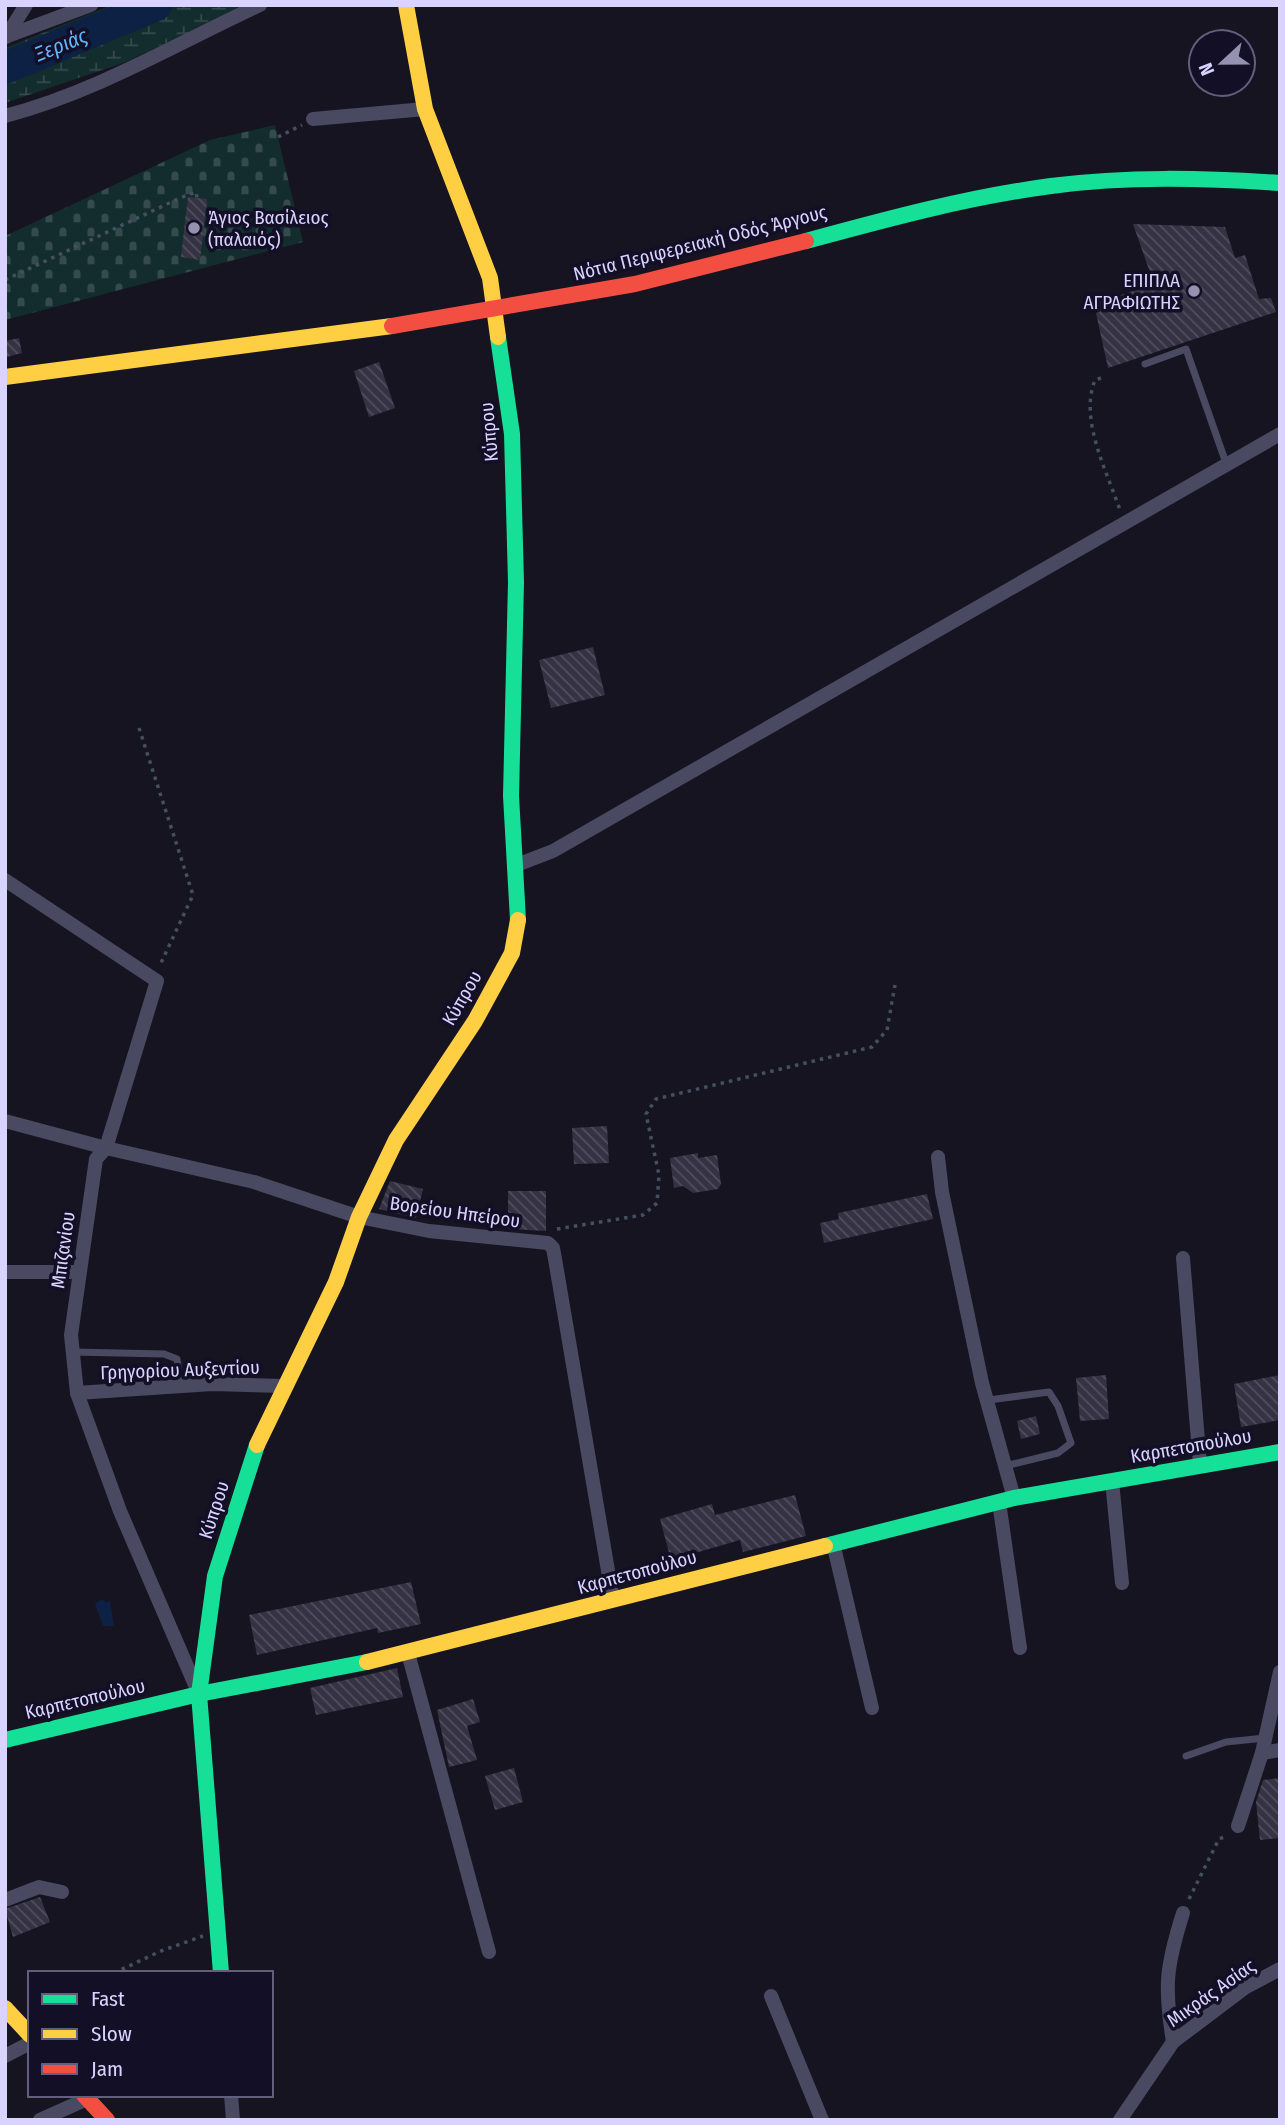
<svg xmlns="http://www.w3.org/2000/svg" width="1285" height="2125" font-family="'Fira Sans Condensed',sans-serif">
<style>
.wetland{fill:url(#wetland-marsh)}
.cemetery{fill:url(#cemetery-stones)}
.water{fill:#0d2144}
.lines{fill:none;stroke-linecap:round;stroke-linejoin:round}
.river{stroke:#0d2144;stroke-width:32}
.building{fill:url(#building-back-hatch)}
.path{stroke:#44505f;stroke-width:3.5;stroke-dasharray:3.5 5;stroke-linecap:butt}
.lane{stroke:#4a4962;stroke-width:7}
.street{stroke:#4a4962;stroke-width:14}
.fast{stroke:#16e098;stroke-width:16}
.slow{stroke:#ffcf43;stroke-width:16}
.jam{stroke:#f24e42;stroke-width:16}
.poi-dot{fill:#9591b1;stroke:#130f26;stroke-width:2.5}
.labels{text-anchor:middle;dominant-baseline:central;stroke-width:7;stroke-linejoin:round;paint-order:stroke}
.poi-label{font-size:19px;fill:#d9d4ff;stroke:#130f26;text-anchor:start}
.street-label{font-size:19px;fill:#d9d4ff;stroke:#130f26}
.water-label{font-size:21px;font-style:italic;fill:#62b6ff;stroke:#130f26}
</style>
<defs>
<pattern id="wetland-marsh" width="20" height="14" patternUnits="userSpaceOnUse" patternTransform="scale(1.75)"><rect width="20" height="14" fill="#132c2d"/><path d="M1 5h8M5 5V1M11 12h8M15 12V8" fill="none" stroke="#354a4c"/></pattern>
<pattern id="cemetery-stones" width="16" height="16" patternUnits="userSpaceOnUse" patternTransform="scale(1.75)"><rect width="16" height="16" fill="#132c2d"/><path d="M2 7V4a2 2 0 0 1 4 0v3zM10 15v-3a2 2 0 0 1 4 0v3z" fill="#354a4c"/></pattern>
<pattern id="building-back-hatch" width="6" height="6" patternUnits="userSpaceOnUse" patternTransform="scale(1.75)"><rect width="6" height="6" fill="#343243"/><path d="M-1 5l2 2M0 0l6 6M5-1l2 2" fill="none" stroke="#514f5f"/></pattern>
</defs>
<rect width="100%" height="100%" fill="#161421"/>
<path class="wetland" d="M112 5H249L123 63 5 103V48Z"/>
<path class="cemetery" d="M275 125 303 242 5 320V236L210 140Z"/>
<path class="water" d="M102 1599 106 1602 110 1601 114 1626H103L95 1604Z"/>
<g class="lines">
<path class="river" d="M5 68 156 5"/>
</g>
<g class="building">
<path d="M188 197 207 199 200 260 181 257Z"/>
<path d="M1133 224 1225 227 1235 258 1245 255 1259 299 1271 298 1276 312 1108 368 1094 304 1154 284Z"/>
<path d="M19 338 22 353 7 357 5 341Z"/>
<path d="M379 362 395 408 369 417 354 371Z"/>
<path d="M593 647 605 695 551 708 539 660Z"/>
<path d="M607 1126 609 1163 574 1164 572 1128Z"/>
<path d="M698 1153V1158L717 1155 721 1184 718 1189 693 1193 683 1186 674 1188 670 1158Z"/>
<path d="M390 1181 423 1189 416 1218 379 1209Z"/>
<path d="M508 1191H546V1231L508 1229Z"/>
<path d="M927 1194 933 1219 824 1243 820 1223 839 1219 838 1213Z"/>
<path d="M1106 1375 1109 1419 1080 1421 1076 1378Z"/>
<path d="M1280 1375V1420L1241 1427 1234 1384Z"/>
<path d="M1036 1416 1040 1434 1021 1439 1017 1421Z"/>
<path d="M795 1495 806 1536 743 1552 740 1540 671 1560 660 1519 712 1504 715 1515Z"/>
<path d="M411 1582 421 1624 378 1633 377 1628 257 1655 249 1615Z"/>
<path d="M397 1668 403 1697 316 1715 310 1688Z"/>
<path d="M473 1699 480 1722 467 1726 477 1760 449 1767 437 1710Z"/>
<path d="M514 1768 523 1802 495 1810 485 1776Z"/>
<path d="M1280 1778V1838L1260 1840 1256 1802 1263 1780Z"/>
<path d="M40 1897 50 1922 13 1937 5 1909Z"/>
</g>
<g class="lines">
<g class="path">
<path d="M278 137 302 125"/>
<path d="M5 280 180 198 196 192 197 198"/>
<path d="M1101 378 1095 380C1079 419 1107 472 1120 510"/>
<path d="M139 728 193 895 160 965"/>
<path d="M557 1229 643 1215 657 1203 659 1175 646 1114 656 1099 872 1047 887 1030 895 985"/>
<path d="M1189 1899 1219 1839 1227 1836"/>
<path d="M114 1973 161 1951 203 1936"/>
</g>
<g class="lane">
<path d="M1145 364 1186 349 1226 463"/>
<path d="M73 1352 164 1354 177 1359 181 1385"/>
<path d="M989 1400 1049 1392 1058 1406 1071 1443 1058 1453 1005 1466"/>
<path d="M1186 1756 1226 1742 1265 1738"/>
</g>
<g class="street">
<path d="M5 37 91 5"/>
<path d="M6 37 26 5"/>
<path d="M5 116C96 92 176 44 260 5"/>
<path d="M313 119 425 109"/>
<path d="M514 866 553 851 1280 434"/>
<path d="M5 880 157 981 106 1148 96 1159 71 1335 77 1393 120 1511 199 1694"/>
<path d="M5 1121 106 1148 254 1182 359 1217 429 1231 548 1243 553 1248 555 1259 613 1600"/>
<path d="M938 1157 942 1192 982 1383 1014 1498"/>
<path d="M1183 1258 1200 1465"/>
<path d="M5 1272H79"/>
<path d="M77 1393 212 1384 285 1386"/>
<path d="M1112 1481 1122 1583"/>
<path d="M999 1502 1020 1648"/>
<path d="M833 1543 872 1708"/>
<path d="M408 1653 489 1952"/>
<path d="M1262 1753 1280 1750"/>
<path d="M1238 1826 1262 1753 1280 1672"/>
<path d="M5 1900 39 1887 62 1892"/>
<path d="M771 1996 822 2120"/>
<path d="M1173 2042C1164 1986 1166 1967 1183 1913"/>
<path d="M5 2056 30 2043"/>
<path d="M231 2095 233 2120"/>
<path d="M40 2120 87 2099"/>
<path d="M1120 2120 1173 2042 1246 1987 1280 1969"/>
</g>
<g class="fast">
<path d="M806 241C887 219 968 197 1051 186 1127 176 1204 178 1280 183"/>
<path d="M498 337 512 434 516 582 511 796 518 920"/>
<path d="M825 1546 1014 1498 1280 1452"/>
<path d="M5 1740 199 1694 367 1662"/>
<path d="M221 1973 199 1694 215 1576 257 1445"/>
</g>
<g class="slow">
<path d="M406 5 425 109 490 278 498 337"/>
<path d="M5 377 392 326"/>
<path d="M257 1445 336 1282 359 1217 396 1140 475 1021 512 953 518 920"/>
<path d="M367 1662 825 1546"/>
<path d="M5 2008 30 2035"/>
</g>
<g class="jam">
<path d="M392 326 635 284 806 241"/>
<path d="M84 2095 107 2120"/>
</g>
</g>
<g class="poi-dot">
<circle cx="194" cy="228" r="7"/>
<circle cx="1194" cy="291" r="7"/>
</g>
<g class="labels">
<g class="poi-label">
<text x="208" y="217">Άγιος Βασίλειος<tspan x="208" dy="22">(παλαιός)</tspan></text>
<text x="1180" y="280" text-anchor="end">ΕΠΙΠΛΑ<tspan x="1180" dy="22">ΑΓΡΑΦΙΩΤΗΣ</tspan></text>
</g>
<g class="street-label">
<text transform="translate(700 243) rotate(-14)">Νότια Περιφερειακή Οδός Άργους</text>
<text transform="translate(489 432) rotate(-95)">Κύπρου</text>
<text transform="translate(462 998) rotate(-60)">Κύπρου</text>
<text transform="translate(455 1212) rotate(8)">Βορείου Ηπείρου</text>
<text transform="translate(63 1250) rotate(-82)">Μπιζανίου</text>
<text transform="translate(180 1370) rotate(-2)">Γρηγορίου Αυξεντίου</text>
<text transform="translate(1191 1446) rotate(-10)">Καρπετοπούλου</text>
<text transform="translate(214 1510) rotate(-72)">Κύπρου</text>
<text transform="translate(637 1572) rotate(-15)">Καρπετοπούλου</text>
<text transform="translate(85 1699) rotate(-13)">Καρπετοπούλου</text>
<text transform="translate(1211 1993) rotate(-35)">Μικράς Ασίας</text>
</g>
<g class="water-label">
<text transform="translate(61 45) rotate(-22)">Ξεριάς</text>
</g>
</g>
<rect width="1285" height="2125" fill="none" stroke="#d9d4ff" stroke-width="14"/>
<rect x="28" y="1971" width="245" height="126" fill="#130f26" stroke="#625e7d" stroke-width="2"/>
<rect x="42" y="1994" width="35" height="10" fill="#16e098" stroke="#625e7d" stroke-width="2"/>
<text x="91" y="2006" font-size="21" fill="#d9d4ff">Fast</text>
<rect x="42" y="2029" width="35" height="10" fill="#ffcf43" stroke="#625e7d" stroke-width="2"/>
<text x="91" y="2041" font-size="21" fill="#d9d4ff">Slow</text>
<rect x="42" y="2064" width="35" height="10" fill="#f24e42" stroke="#625e7d" stroke-width="2"/>
<text x="91" y="2076" font-size="21" fill="#d9d4ff">Jam</text>
<g transform="translate(1222 63) rotate(248)"><circle r="33" fill="#130f26" stroke="#625e7d" stroke-width="2"/>
<path d="M0-5L12 26L0 18L-12 26Z" fill="#9591b1"/>
<text y="-10" font-size="19" font-weight="bold" text-anchor="middle" fill="#d9d4ff">N</text>
</g>
</svg>
